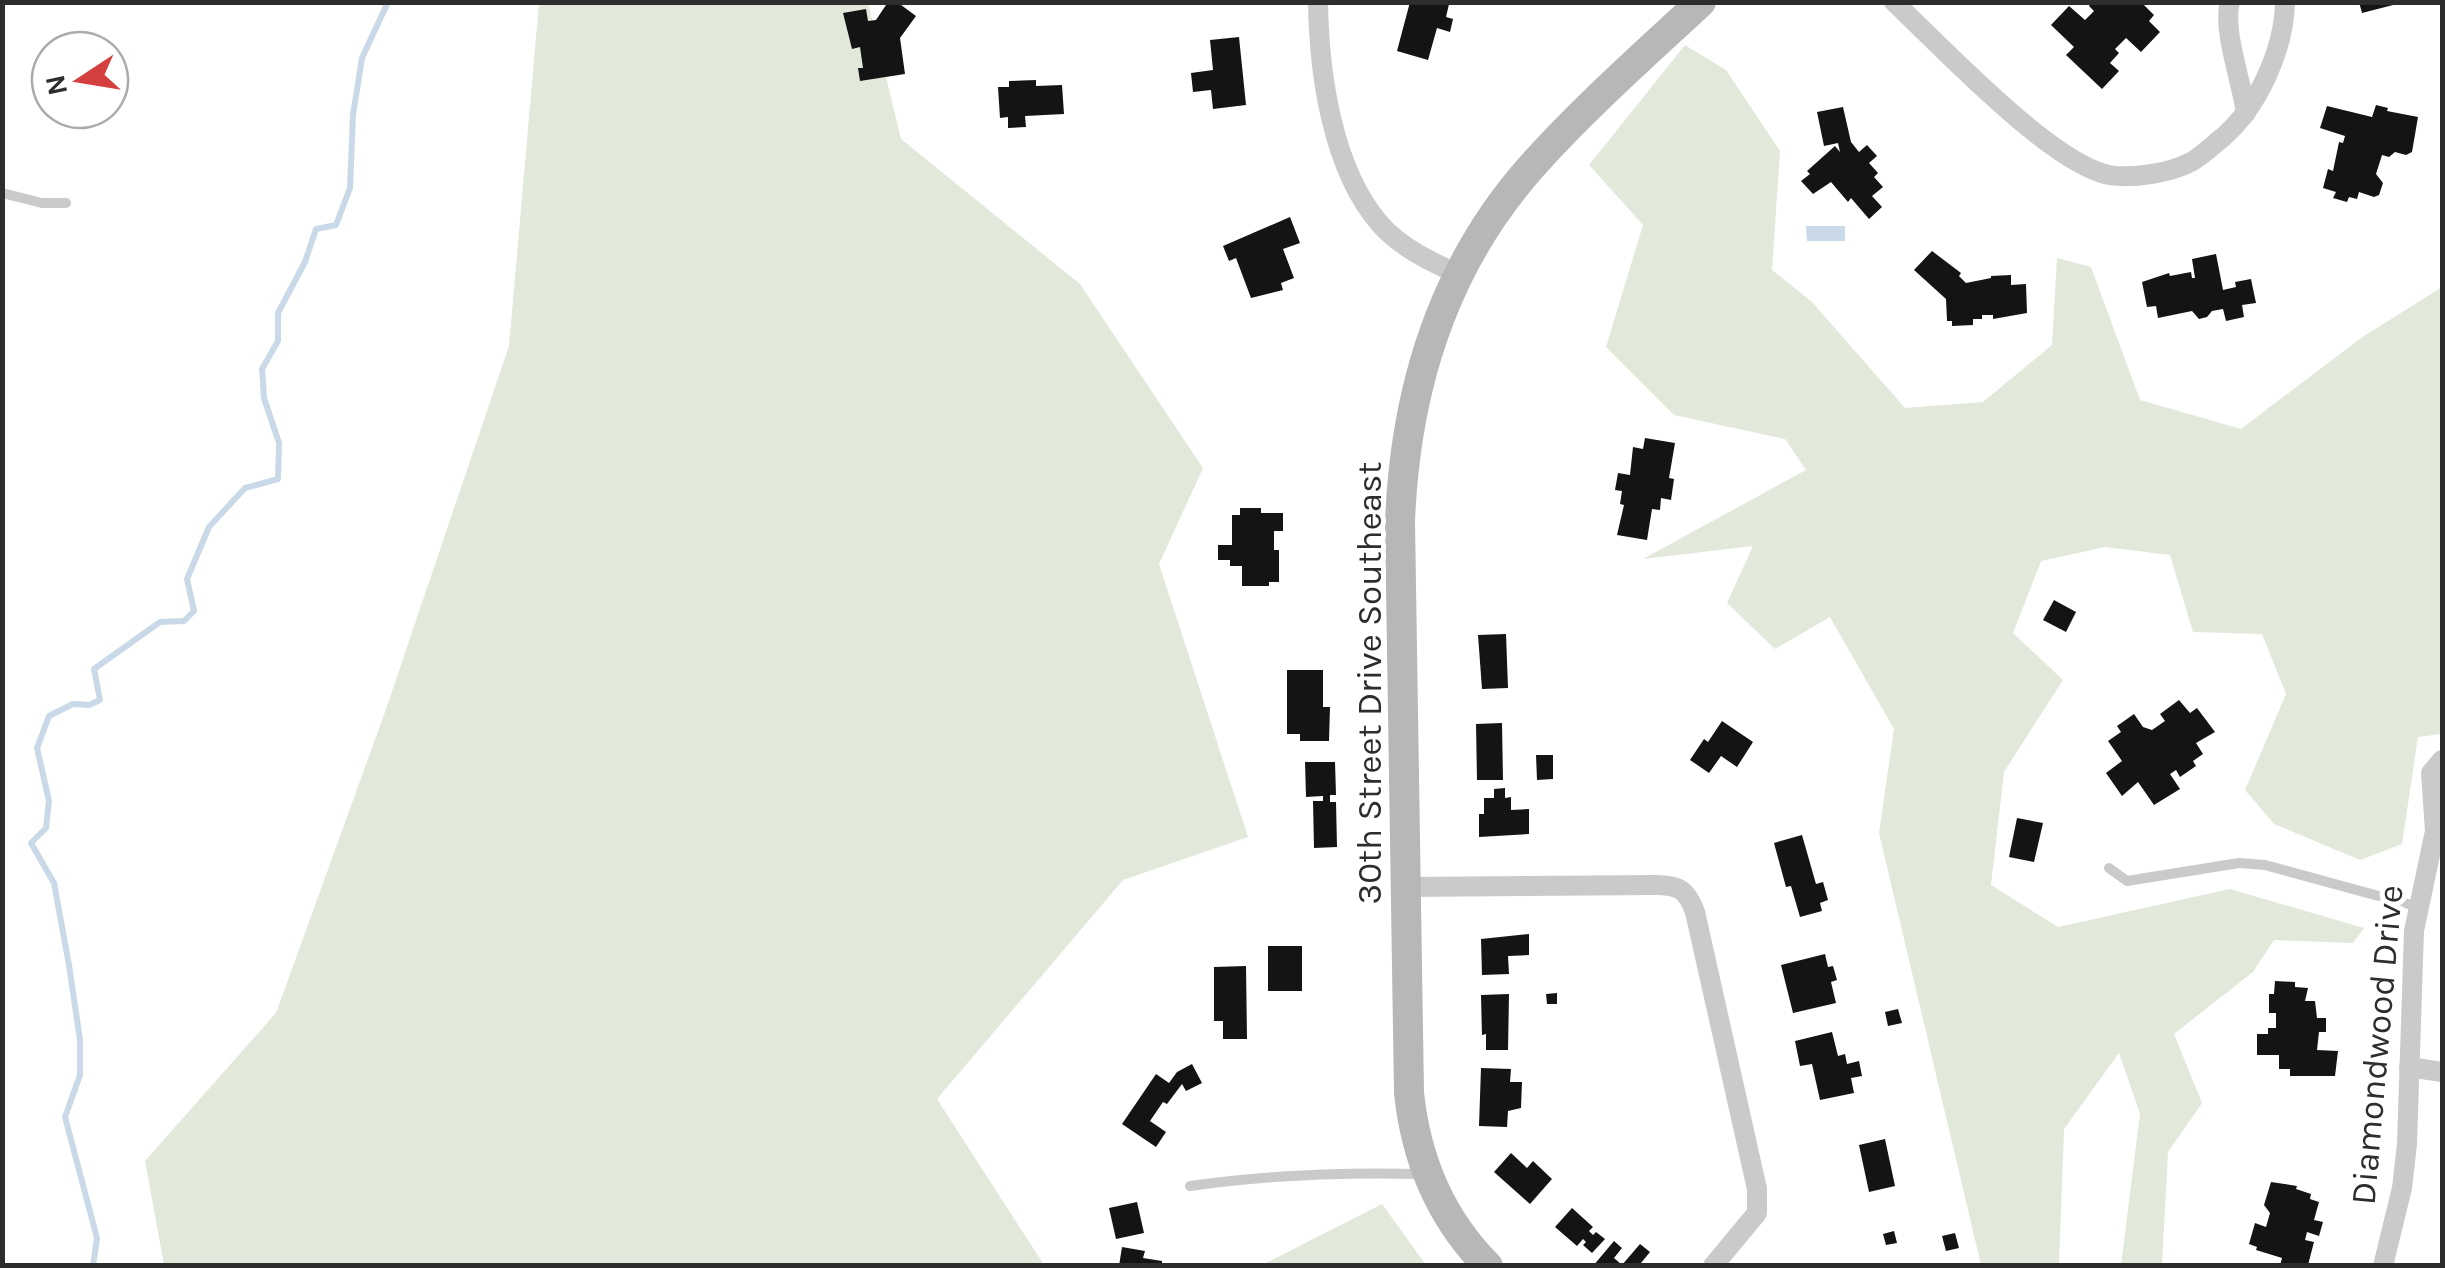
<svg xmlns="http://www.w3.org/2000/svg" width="2445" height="1268" font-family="Karla,sans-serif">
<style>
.green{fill:#e2e9db}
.water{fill:#c9d9e7}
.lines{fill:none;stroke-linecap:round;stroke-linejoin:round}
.stream{stroke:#c9d9e7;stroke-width:6}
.building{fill:#141414}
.lane{stroke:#cacaca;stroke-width:10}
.street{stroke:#cacaca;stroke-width:20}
.secondary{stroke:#b7b7b7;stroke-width:30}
.labels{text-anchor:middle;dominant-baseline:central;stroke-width:10;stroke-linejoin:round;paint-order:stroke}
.street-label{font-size:35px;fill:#2d2d2d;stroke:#fff}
</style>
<rect width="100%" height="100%" fill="#fff"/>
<g class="green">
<path d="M539 3H868L901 139 1080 284 1203 468 1159 564 1248 837 1123 880 937 1099 1044 1265H164L145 1161 276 1013 385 712 509 346Z"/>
<path d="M1685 45 1726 70 1780 151 1772 270 1811 301 1905 408 1983 402 2052 345 2057 258 2091 267 2140 400 2241 429 2361 338 2442 287V734L2418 737 2402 844 2360 860 2274 824 2245 790 2286 694 2262 634 2193 632 2170 555 2105 547 2041 561 2013 633 2063 680 2004 772 1991 885 2058 927 2230 889 2364 928 2353 943 2274 940 2253 972 2174 1034 2202 1103 2168 1152 2162 1265H2121L2140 1114 2119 1053 2064 1129 2059 1265H1981L1879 833 1894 729 1830 617 1775 649 1727 603 1753 546 1643 559 1806 470 1785 439 1674 415 1606 347 1643 225 1589 165Z"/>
<path d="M1382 1204 1426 1265H1262Z"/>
</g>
<path class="water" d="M1806 226H1845V241H1807Z"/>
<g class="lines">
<path class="stream" d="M93 1266 97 1238 65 1117 80 1075V1040L69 965 54 883 31 843 46 828 49 801 37 748 49 716 73 704 89 705 100 700 94 669 160 622 184 621 194 611 187 579 209 527 245 488 278 479 279 443 264 398 262 369 278 341V313L305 262 316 229 336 225 350 188 353 115 362 58 388 2"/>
</g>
<g class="building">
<path d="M888 2H897L916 16 900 38 905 74 860 81 858 68H863L860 47 852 49 843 13 866 9 868 21 876 20Z"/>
<path d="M1410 2 1449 4 1446 17 1453 19 1450 32 1437 28 1428 60 1397 51Z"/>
<path d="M2092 2H2141L2154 15 2149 21 2160 32 2141 52 2126 38 2115 49 2119 53 2110 63 2119 71 2102 89 2066 55 2074 47 2051 25 2069 6 2085 20 2094 11 2089 6Z"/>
<path d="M2359 2H2397V4L2362 13Z"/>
<path d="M1239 37 1246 105 1213 109 1211 90 1193 92 1191 73 1213 70 1210 40Z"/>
<path d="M1036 80V86L1062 85 1064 114 1025 116 1026 127 1008 128V117L1000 118 998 87H1009V81Z"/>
<path d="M2376 105 2388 108 2387 111 2418 117 2412 152 2406 155 2395 152 2389 157 2382 155 2376 174 2383 183 2379 195 2374 197 2359 192 2357 199 2349 197 2347 202 2333 198 2336 192 2323 188 2328 169 2333 171 2339 142 2343 143 2345 136 2320 128 2327 106 2372 117Z"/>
<path d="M1843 107 1851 142 1859 152 1867 145 1877 156 1869 163 1878 173 1874 177 1883 187 1872 196 1882 207 1869 219 1851 198 1848 202 1831 182 1813 194 1801 181 1810 174 1807 171 1835 146 1840 152 1838 143 1824 146 1817 112Z"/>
<path d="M1290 217 1300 243 1283 249 1294 278 1281 283 1283 290 1251 298 1236 258 1229 261 1223 246Z"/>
<path d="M1932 251 1961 273 1959 276 1966 283 1991 278V276L2011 275V285L2026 284 2027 313 1993 319V315H1982V319H1973V325L1952 326V321H1947L1946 299 1914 270Z"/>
<path d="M2216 254 2223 290 2236 287 2235 282 2251 279 2256 303 2242 305 2244 317 2226 321 2223 309 2212 311 2207 317 2199 319 2192 311 2158 318 2156 306 2147 307 2142 282 2169 273 2170 276 2191 272 2192 278H2195L2192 259Z"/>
<path d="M1645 438 1675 443 1669 478 1674 479 1671 500 1661 498 1660 510 1652 509 1647 540 1617 535 1624 505 1620 504 1622 491 1615 490 1618 473 1630 475 1633 447 1643 449Z"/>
<path d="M1240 508H1261V513H1283V531H1274V550H1279V582H1269V586H1242V566H1230V560H1218V545H1232V515H1240Z"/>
<path d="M2054 600 2076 612 2066 632 2043 620Z"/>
<path d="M1506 634 1508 688 1482 689 1478 635Z"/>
<path d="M1287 670H1323V707H1330L1329 741H1300V734H1287Z"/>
<path d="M2179 700 2190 713 2197 708 2215 732 2196 743 2203 754 2193 761 2196 766 2180 777 2176 770 2170 774 2180 789 2154 805 2138 782 2122 796 2106 773 2122 761 2108 741 2121 732 2117 726 2134 714 2143 727 2152 730 2165 721 2160 714Z"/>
<path d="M1722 721 1753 742 1737 767 1721 756 1709 773 1690 760 1704 739 1708 742Z"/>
<path d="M1502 723 1503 780H1477L1476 724Z"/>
<path d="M1536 755H1553V779L1537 780Z"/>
<path d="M1305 762H1335L1336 795H1330V802H1336L1337 847 1314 848 1313 801H1323V796L1306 797Z"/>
<path d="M1505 788V798L1511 797V810L1529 809V834L1479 837V814H1484V798H1494V789Z"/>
<path d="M2017 818 2043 823 2034 862 2009 857Z"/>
<path d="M1802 835 1816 884 1823 882 1828 900 1820 903 1822 911 1800 917 1791 886 1786 887 1774 843Z"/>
<path d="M1529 934V955L1508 956 1509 974 1482 975 1481 939Z"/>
<rect x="1268" y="946" width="34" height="45"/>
<path d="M1825 954 1828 967 1833 966 1837 980 1831 982 1836 1003 1793 1013 1781 965Z"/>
<path d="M1246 966 1247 1039H1223V1021H1214V967Z"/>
<path d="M2275 981 2295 982V987L2308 988 2305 1001H2315L2317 1018H2326V1032H2319L2317 1050 2338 1051 2335 1076H2290V1069H2279V1055H2257V1034H2268V1028H2276V1013H2269V994H2274Z"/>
<path d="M1557 993V1004H1547L1546 994Z"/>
<path d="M1509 994 1508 1050H1486V1034L1482 1035 1481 995Z"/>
<path d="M1898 1009 1902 1023 1888 1026 1885 1012Z"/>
<path d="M1832 1032 1838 1056 1845 1054 1847 1064 1859 1061 1862 1076 1851 1078 1854 1093 1820 1100 1812 1064 1800 1066 1795 1041Z"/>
<path d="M1192 1064 1202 1083 1186 1091 1182 1084 1167 1104 1163 1102 1150 1121 1166 1132 1156 1147 1122 1124 1156 1074 1169 1083 1177 1072Z"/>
<path d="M1481 1068 1511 1069 1510 1082H1522L1521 1108 1508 1111 1507 1127 1479 1126Z"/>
<path d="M1885 1139 1895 1186 1869 1192 1859 1145Z"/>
<path d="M1511 1153 1527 1168 1533 1161 1552 1179 1530 1204 1494 1172Z"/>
<path d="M2271 1182 2297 1186 2296 1189 2311 1194 2310 1199 2319 1202 2314 1220 2323 1222 2319 1236 2307 1232 2305 1240 2314 1242 2308 1265 2280 1266 2282 1258 2256 1250 2257 1247 2249 1244 2255 1223 2266 1227 2270 1213 2264 1205Z"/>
<path d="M1137 1202 1144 1233 1116 1239 1109 1208Z"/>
<path d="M1572 1208 1593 1227 1589 1231 1593 1235 1596 1232 1605 1239 1592 1253 1583 1245 1586 1242 1583 1239 1577 1246 1555 1227Z"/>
<path d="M1894 1231 1897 1243 1886 1245 1883 1234Z"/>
<path d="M1955 1233 1959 1248 1946 1251 1942 1236Z"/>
<path d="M1614 1241 1622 1248 1614 1258 1622 1265 1640 1244 1650 1252 1641 1263 1644 1266H1593Z"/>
<path d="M1122 1247 1145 1251 1143 1258 1162 1261V1266H1119Z"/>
</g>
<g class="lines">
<g class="lane">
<path d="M2 193 42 203H66"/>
<path d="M2109 868 2127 881 2239 863 2265 865 2419 907"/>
<path d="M1190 1186C1266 1175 1344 1172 1421 1174"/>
</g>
<g class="street">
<path d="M1318 2C1319 73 1332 169 1380 224 1400 247 1431 262 1458 274"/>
<path d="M1894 2C1941 46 2050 163 2109 175 2132 179 2170 173 2191 162 2202 156 2213 145 2222 138 2258 107 2284 50 2285 2"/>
<path d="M2230 2C2222 29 2242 83 2246 113"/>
<path d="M1406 887 1656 885C1679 885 1687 890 1695 912L1757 1189V1213L1713 1266"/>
<path d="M2409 1067 2442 1072"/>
<path d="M2383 1266 2402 1188 2407 1144 2414 931 2435 831 2431 773 2442 760"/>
</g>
<path class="secondary" d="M1488 1266C1440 1218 1416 1159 1409 1093L1400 522C1405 391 1443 266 1532 166 1584 108 1644 55 1701 2"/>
</g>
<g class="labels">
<g class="street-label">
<text transform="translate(1369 683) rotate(-90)">30th Street Drive Southeast</text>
<text transform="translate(2377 1045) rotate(-85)">Diamondwood Drive</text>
</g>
</g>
<rect width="2445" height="1268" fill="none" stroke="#2d2d2d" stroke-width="10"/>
<g transform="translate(80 80) rotate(258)"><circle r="48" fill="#ffffff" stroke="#ababab" stroke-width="2.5"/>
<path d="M0-8L18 38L0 25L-18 38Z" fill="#d3403f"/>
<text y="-15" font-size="28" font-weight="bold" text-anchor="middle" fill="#2d2d2d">N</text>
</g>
</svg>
